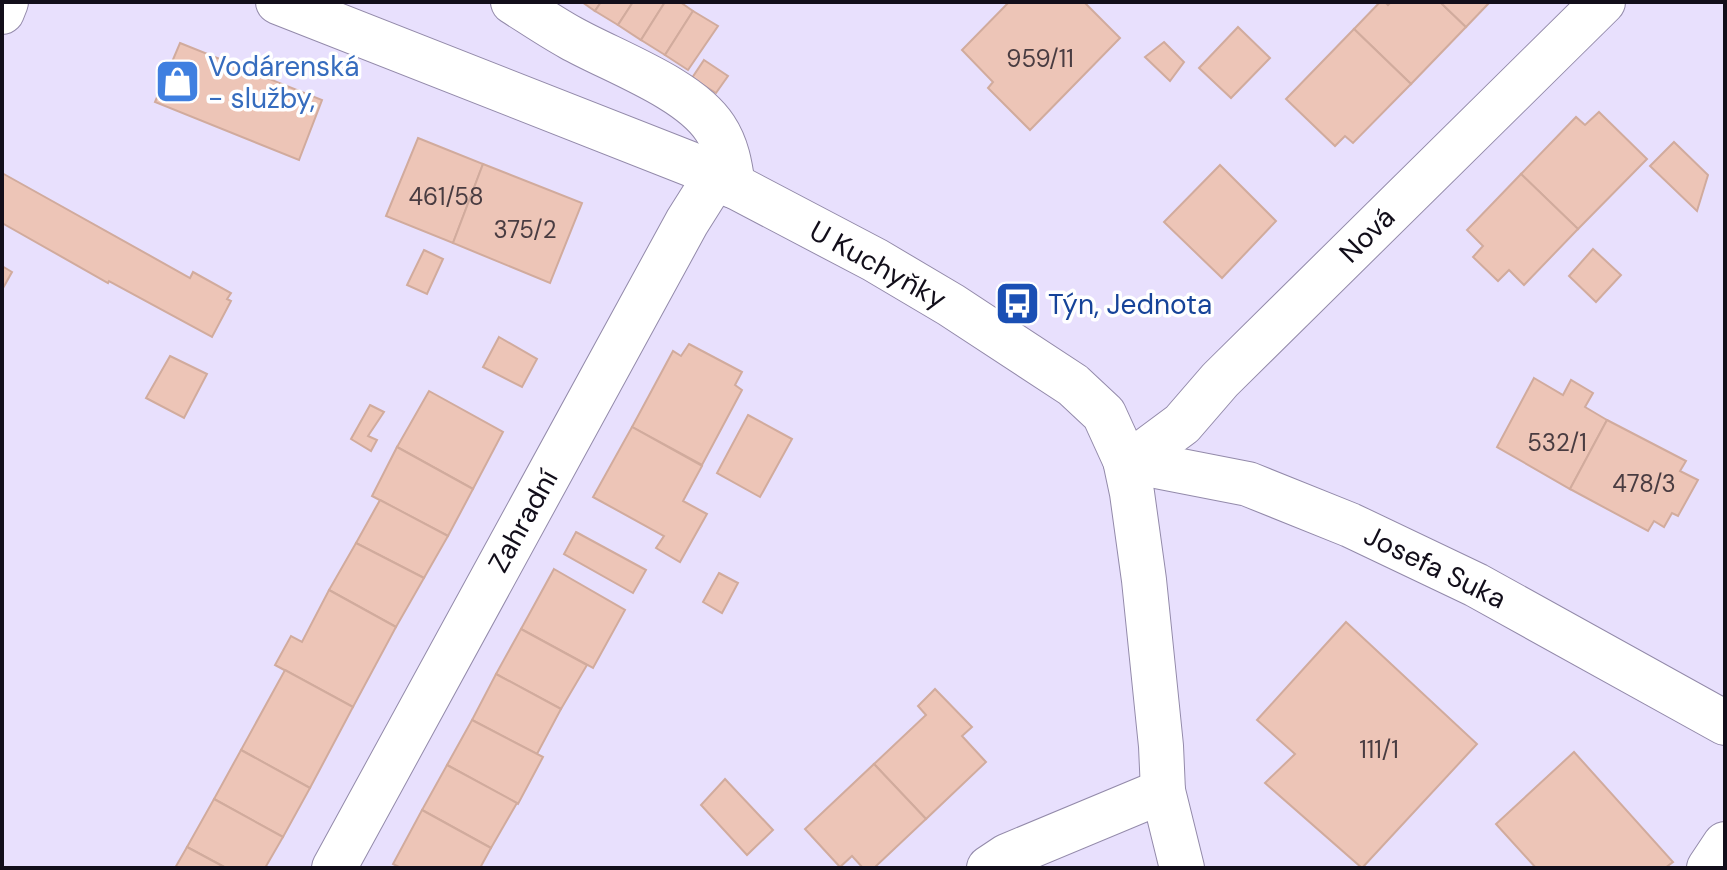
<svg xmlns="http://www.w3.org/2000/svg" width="1727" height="870" font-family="'DM Sans',sans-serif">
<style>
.building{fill:#edc5b7;stroke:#d1ab9d;stroke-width:2}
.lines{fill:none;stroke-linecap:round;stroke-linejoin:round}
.minor-casing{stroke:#938aaa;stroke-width:46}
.minor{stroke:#fff;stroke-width:44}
.labels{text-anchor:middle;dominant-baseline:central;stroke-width:7;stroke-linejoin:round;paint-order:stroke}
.number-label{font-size:24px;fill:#493c41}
.shop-label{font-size:28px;fill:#366cbe;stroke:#fff;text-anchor:start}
.street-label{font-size:28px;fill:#120e1a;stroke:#fff}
.transit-label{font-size:28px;fill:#164399;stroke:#fff;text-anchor:start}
</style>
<rect width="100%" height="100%" fill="#e8e0fd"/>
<g class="building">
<path d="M582 2H601L595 11Z"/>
<path d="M601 2H633L618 25 595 11Z"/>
<path d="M633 2H665L641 40 618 25Z"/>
<path d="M665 2H680L693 11 665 55 641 40Z"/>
<path d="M1009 2H1084L1120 38 1030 130 988 88 993 82 962 50Z"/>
<path d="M1380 2H1385L1388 5 1391 2H1440L1466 27 1411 84 1354 29Z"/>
<path d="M1440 2H1490L1466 27Z"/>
<path d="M693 11 718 26 688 70 665 55Z"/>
<path d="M1238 27 1270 58 1231 98 1199 68Z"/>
<path d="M1354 29 1411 84 1353 143 1345 136 1335 146 1286 99Z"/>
<path d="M1164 42 1184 62 1170 81 1145 57Z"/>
<path d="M180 43 322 100 299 160 155 102Z"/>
<path d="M704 60 728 76 716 93 692 78Z"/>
<path d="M1599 112 1647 159 1578 229 1521 174 1576 117 1585 125Z"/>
<path d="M418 138 483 164 453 243 386 216Z"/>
<path d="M1674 142 1708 175 1697 211 1650 166Z"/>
<path d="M483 164 582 203 550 283 453 243Z"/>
<path d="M1220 165 1276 221 1222 278 1164 222Z"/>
<path d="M2 173 190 278 193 272 231 293 227 299 231 301 212 337 109 281 108 283 2 223Z"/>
<path d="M1521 174 1578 229 1524 285 1509 270 1498 281 1473 257 1483 246 1467 230Z"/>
<path d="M1593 249 1621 275 1596 302 1569 276Z"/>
<path d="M424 250 443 259 427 294 407 285Z"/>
<path d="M2 266 12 272 2 290Z"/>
<path d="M499 337 537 359 522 387 483 367Z"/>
<path d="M689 344 742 372 735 385 742 390 702 465 632 427 673 351 681 356Z"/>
<path d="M170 356 207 374 184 418 146 398Z"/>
<path d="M1534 378 1563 395 1571 380 1593 393 1585 407 1607 420 1570 489 1497 447Z"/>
<path d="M429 391 503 432 473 489 397 447Z"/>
<path d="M370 405 384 412 368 436 377 440 371 451 351 439Z"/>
<path d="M748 415 792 439 760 497 717 473Z"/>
<path d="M1607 420 1686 461 1680 471 1698 480 1678 516 1672 513 1664 527 1654 521 1648 531 1570 489Z"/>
<path d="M632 427 702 466 683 501 707 514 680 562 656 548 664 536 593 497Z"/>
<path d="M397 447 473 489 448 536 372 496Z"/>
<path d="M380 500 448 536 424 578 356 543Z"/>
<path d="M576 532 646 570 633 593 564 554Z"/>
<path d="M356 543 424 578 396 627 329 590Z"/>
<path d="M554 569 625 610 593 668 521 629Z"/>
<path d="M719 573 738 583 722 613 703 602Z"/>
<path d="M329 590 396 627 353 707 275 665 291 636 302 642Z"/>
<path d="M1346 622 1477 744 1362 868 1265 783 1295 754 1257 720Z"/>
<path d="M521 629 587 665 561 709 496 674Z"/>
<path d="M285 670 353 707 310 788 241 750Z"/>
<path d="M496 674 561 709 537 754 472 720Z"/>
<path d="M935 689 972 727 962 736 986 762 926 819 874 764 926 715 918 706Z"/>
<path d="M472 720 543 757 518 804 447 765Z"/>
<path d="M241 750 310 788 283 837 214 799Z"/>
<path d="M1574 752 1673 862 1665 868H1536L1496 824Z"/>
<path d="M874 764 926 819 874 868H863L852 856 840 867 805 829Z"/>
<path d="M447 765 517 803 491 848 422 810Z"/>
<path d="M725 779 773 830 747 855 701 805Z"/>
<path d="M214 799 283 837 265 868H226L187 847Z"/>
<path d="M422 810 491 848 480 868H401L393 864Z"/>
<path d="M187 847 226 868H175Z"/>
</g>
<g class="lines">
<defs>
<g id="minor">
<path d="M278 2 698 167 875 260 951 305 1073 385 1104 414 1125 460 1132 493 1144 580 1161 746 1163 791 1182 868"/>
<path d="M513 2C532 14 551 27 571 38 612 61 689 88 715 128 727 146 730 165 733 186"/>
<path d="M2 12 6 2"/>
<path d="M1125 460 1147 450 1182 424 1220 380 1603 2"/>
<path d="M1125 460 1248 484 1350 525 1476 585 1725 723"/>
<path d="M334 868 687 222 716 176"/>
<path d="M989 868 1007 856 1163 791"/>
<path d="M1709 868 1725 844"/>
</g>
</defs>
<use href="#minor" class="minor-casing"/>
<use href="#minor" class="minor"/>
</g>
<defs>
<symbol id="shop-square" viewBox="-11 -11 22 22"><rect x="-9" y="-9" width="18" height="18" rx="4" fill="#3f7fe0" stroke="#fff"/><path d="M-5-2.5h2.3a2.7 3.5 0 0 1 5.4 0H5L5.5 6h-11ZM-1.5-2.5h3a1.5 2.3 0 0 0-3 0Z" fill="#fff"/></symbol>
<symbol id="bus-square" viewBox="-11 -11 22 22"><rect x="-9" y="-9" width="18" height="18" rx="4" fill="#1a4fb4" stroke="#fff"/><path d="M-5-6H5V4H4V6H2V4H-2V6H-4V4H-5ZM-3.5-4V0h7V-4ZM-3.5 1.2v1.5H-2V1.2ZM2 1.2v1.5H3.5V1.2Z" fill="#fff"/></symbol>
</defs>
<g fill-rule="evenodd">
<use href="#shop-square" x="152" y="56" width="51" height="51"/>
<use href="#bus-square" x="992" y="278" width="51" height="51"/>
</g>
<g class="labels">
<g class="number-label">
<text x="1040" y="58">959/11</text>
<text x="446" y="196">461/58</text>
<text x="525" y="229">375/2</text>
<text x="1557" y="442">532/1</text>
<text x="1644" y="483">478/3</text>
<text x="1379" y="749">111/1</text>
</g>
<g class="shop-label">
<text x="208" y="66">Vodárenská<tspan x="208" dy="32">- služby,</tspan></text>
</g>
<g class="street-label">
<text transform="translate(1367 235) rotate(-45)">Nová</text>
<text transform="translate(878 265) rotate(29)">U Kuchyňky</text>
<text transform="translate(523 521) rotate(-61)">Zahradní</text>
<text transform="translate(1435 567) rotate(26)">Josefa Suka</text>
</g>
<g class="transit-label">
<text x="1048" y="304">Týn, Jednota</text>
</g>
</g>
<rect width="1727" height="870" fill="none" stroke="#120e1a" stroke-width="8"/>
</svg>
